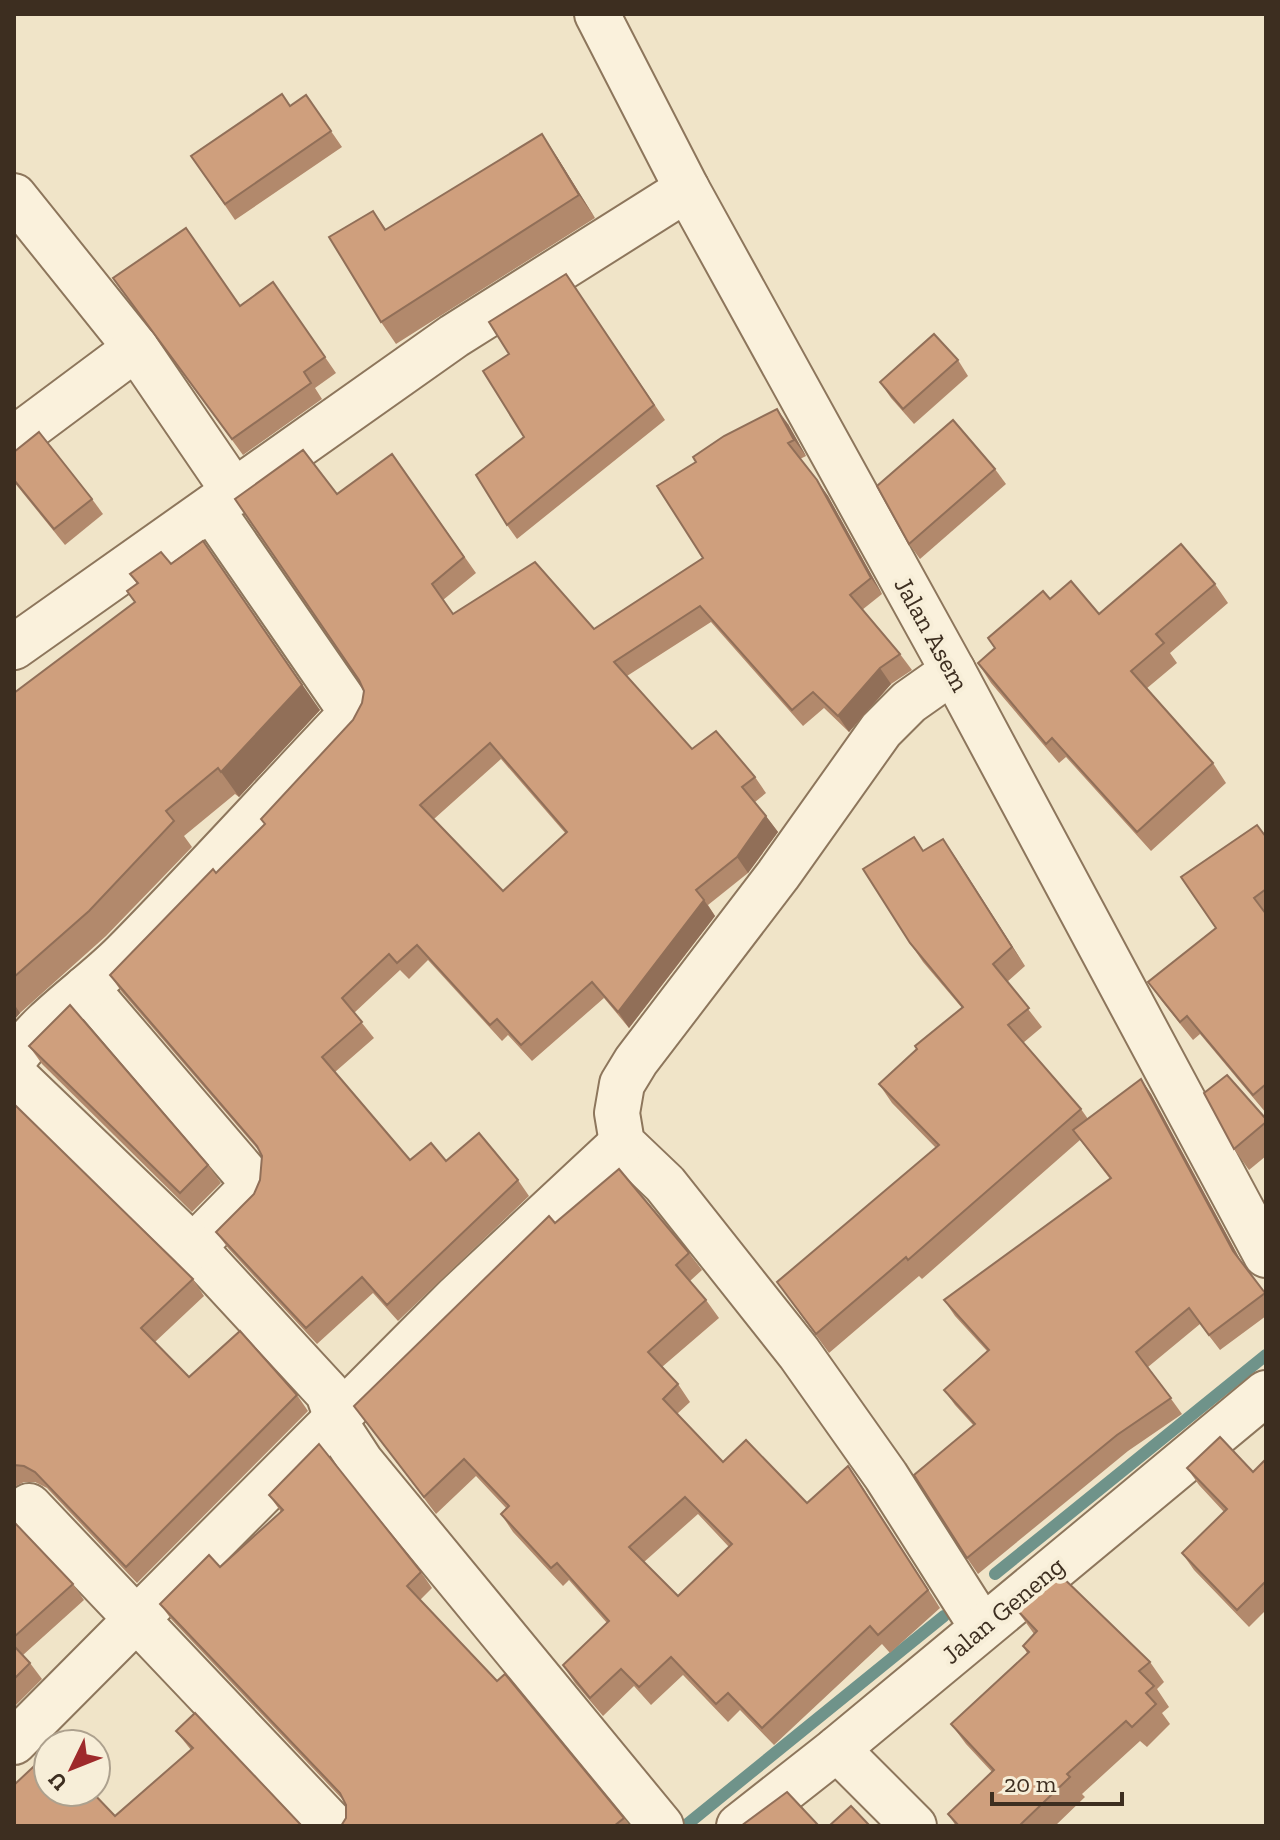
<svg xmlns="http://www.w3.org/2000/svg" width="1280" height="1840" font-family="'Zilla Slab',serif">
<style>
.lines{fill:none;stroke-linecap:round;stroke-linejoin:round}
.stream{stroke:#6f938a;stroke-width:12}
.street-casing{stroke:#8d765c;stroke-width:48}
.street{stroke:#faf1dc;stroke-width:44}
.wall{fill:#b2896c;fill-rule:evenodd}
.shaded-wall{fill:#916f58}
.building{fill:#cf9f7d;stroke:#916f58;stroke-width:2;fill-rule:evenodd}
.labels{text-anchor:middle;dominant-baseline:central;stroke-width:8;stroke-linejoin:round;paint-order:stroke}
.street-label{font-size:26px;fill:#3d2e20;stroke:#f7eed8}
</style>
<rect width="100%" height="100%" fill="#f0e4c8"/>
<g class="lines">
<g class="stream">
<path d="M995 1574 1266 1355"/>
<path d="M685 1826 944 1616"/>
</g>
<defs>
<g id="street">
<path d="M597 14 687 189 953 671 1266 1255"/>
<path d="M14 196 136 348 235 493"/>
<path d="M14 439 136 348"/>
<path d="M14 647 454 336 687 189"/>
<path d="M953 671 909 702 881 730 778 875 636 1061 622 1084 617 1113 622 1143 665 1184 799 1353 886 1476 982 1627"/>
<path d="M86 988 249 1178 247 1192 193 1247 328 1393 342 1433 361 1462 661 1826"/>
<path d="M14 1059C44 1017 88 990 124 954 200 877 272 797 346 719L350 710 212 510"/>
<path d="M14 1075 193 1247"/>
<path d="M29 1506 333 1826"/>
<path d="M14 1742 457 1297 622 1143"/>
<path d="M837 1749 914 1826"/>
<path d="M739 1826 837 1749 1266 1393"/>
</g>
</defs>
<use href="#street" class="street-casing"/>
<use href="#street" class="street"/>
</g>
<g class="wall">
<path d="M306 95 342 147 235 220 191 156 290 106Z"/>
<path d="M557 157 595 218 396 344 381 322 373 211 386 229Z"/>
<path d="M566 274 665 420 517 539 507 525 524 437 509 354Z"/>
<path d="M113 278 240 305 273 282 336 373 315 388 322 399 243 455Z"/>
<path d="M958 360 968 376 914 424 891 398 880 382Z"/>
<path d="M788 424 806 456 800 459 828 496 882 594 862 610 900 654 912 670 891 684 849 732 824 708 803 726 711 622 627 676 692 749 755 777 766 793 755 802 778 832 748 873 708 905 715 916 629 1028 604 998 532 1061 508 1035 502 1041 428 960 409 979 400 970 354 1013 374 1038 335 1072 410 1160 446 1161 518 1180 529 1196 398 1321 373 1293 317 1344 228 1248 216 1232 254 1194 260 1180 262 1156 261 1153 121 991 110 975 216 873 265 824 261 819 353 720 362 703 364 691 337 494 392 454 476 573 443 600 453 614 594 629 703 558ZM501 759 566 834 503 891 434 819Z"/>
<path d="M14 452 92 499 103 514 65 545 14 482Z"/>
<path d="M995 469 1006 484 920 559 909 544Z"/>
<path d="M171 564 320 710 239 797 235 794 184 836 192 847 106 936 20 1013 14 1020V693L135 603 137 584 130 574Z"/>
<path d="M1215 584 1228 603 1170 653 1177 663 1146 689 1213 763 1226 783 1151 851 1066 757 1059 763 991 683 978 663 995 648 988 638 1050 599 1099 614Z"/>
<path d="M1266 837V1113L1200 1034 1193 1040 1161 1000 1148 982 1216 928Z"/>
<path d="M943 839 1025 966 1007 982 1042 1027 1023 1043 1081 1109 1088 1119 1141 1079 1151 1094 1242 1263 1266 1295V1316L1220 1350 1200 1324 1148 1367 1182 1414 1128 1451 978 1574 967 1558 974 1426 955 1405 944 1390 987 1351 955 1316 944 1300 1110 1179 1080 1140 922 1279 919 1276 829 1353 777 1282 936 1148 892 1103 879 1084 962 1008 923 962 910 943 924 851Z"/>
<path d="M29 1046 208 1165 221 1183 192 1212 42 1064Z"/>
<path d="M14 1106 193 1279 204 1296 155 1342 189 1377 297 1395 308 1411 137 1583 47 1488 35 1482H24L14 1487Z"/>
<path d="M1266 1119V1156L1249 1170 1234 1149Z"/>
<path d="M555 1223 689 1253 702 1270 690 1281 706 1300 719 1318 662 1367 678 1384 690 1402 677 1414 723 1462 807 1503 848 1466 940 1608 890 1653 882 1644 774 1745 740 1710 728 1722 683 1675 651 1705 634 1686 603 1716 575 1683 563 1665 607 1623 569 1580 563 1586 513 1532 501 1514 507 1509 476 1476 436 1514 354 1406ZM698 1514 729 1547 678 1596 644 1562Z"/>
<path d="M1266 1459V1610L1249 1627 1194 1570 1182 1553 1224 1512 1199 1485 1187 1468 1253 1472Z"/>
<path d="M269 1495 421 1572 432 1588 420 1600 624 1818 630 1826H341L346 1818V1805L345 1802 171 1619 160 1604 220 1567 281 1512Z"/>
<path d="M14 1522 73 1584 84 1600 23 1655 30 1663 42 1679 14 1707Z"/>
<path d="M1017 1610 1150 1662 1164 1682 1157 1689 1169 1707 1162 1713 1170 1724 1147 1747 1140 1741 1082 1794 1085 1797 1055 1826H956L948 1814 992 1772 966 1744 951 1724 1027 1653 1023 1646 1034 1634Z"/>
<path d="M176 1731 302 1826 115 1816 191 1750Z"/>
</g>
<g class="shaded-wall">
<path d="M542 134 557 157 595 218 579 195Z"/>
<path d="M777 409 788 424 806 456 794 440Z"/>
<path d="M817 480 828 496 882 594 871 578Z"/>
<path d="M203 541 320 710 239 797 221 772Z"/>
<path d="M880 668 891 684 849 732 838 716Z"/>
<path d="M766 816 778 832 748 873 737 857Z"/>
<path d="M943 839 956 858 1025 966 1012 947Z"/>
<path d="M704 900 715 916 629 1028 618 1012Z"/>
<path d="M14 1004 20 1013 14 1020Z"/>
<path d="M1141 1079 1151 1094 1244 1267 1233 1251Z"/>
<path d="M848 1466 860 1483 940 1608 928 1590Z"/>
</g>
<g class="building">
<path d="M282 94 290 106 306 95 331 131 225 204 191 156Z"/>
<path d="M542 134 579 195 381 322 329 237 373 211 385 230Z"/>
<path d="M186 228 240 306 273 282 325 357 304 372 311 383 232 439 113 278Z"/>
<path d="M566 274 654 405 507 525 476 475 524 437 483 371 509 354 489 322Z"/>
<path d="M934 334 958 360 903 409 880 382Z"/>
<path d="M777 409 794 440 788 443 817 480 871 578 850 595 900 654 880 668 838 716 813 692 792 710 700 606 614 662 692 749 716 731 755 777 742 787 766 816 737 857 696 890 704 900 618 1012 592 982 521 1045 497 1019 490 1025 417 945 397 963 389 954 342 998 362 1022 322 1057 410 1160 431 1143 446 1161 479 1133 518 1180 387 1305 362 1277 306 1328 216 1232 254 1194 260 1180 262 1156 257 1146 110 975 213 869 216 873 265 824 261 819 353 720 362 703 364 691 359 680 235 499 303 450 337 494 392 454 464 557 432 584 453 614 535 562 594 629 703 558 657 486 696 462 693 457 724 436ZM490 743 567 832 503 891 420 805Z"/>
<path d="M953 420 995 469 909 544 877 486Z"/>
<path d="M39 432 92 499 54 529 14 480V452Z"/>
<path d="M203 541 302 685 221 772 218 768 166 811 174 821 89 911 14 977V693L135 602 127 591 138 583 130 574 161 552 171 564Z"/>
<path d="M1181 544 1215 584 1156 634 1164 643 1131 671 1213 763 1137 832 1052 738 1046 744 978 663 995 648 988 638 1043 591 1050 599 1071 581 1099 614Z"/>
<path d="M1257 825 1266 837V889L1254 898 1266 914V1084L1253 1095 1187 1016 1180 1022 1148 982 1216 928 1181 877Z"/>
<path d="M914 837 923 851 943 839 1012 947 993 964 1029 1008 1008 1025 1081 1109 908 1260 906 1257 816 1334 777 1282 939 1145 879 1084 917 1049 915 1046 963 1007 910 943 863 869Z"/>
<path d="M70 1005 208 1165 180 1193 29 1046Z"/>
<path d="M1227 1075 1266 1119V1122L1234 1149 1204 1093Z"/>
<path d="M1141 1079 1233 1251 1265 1293 1209 1335 1189 1308 1136 1352 1171 1398 1117 1435 967 1558 914 1475 975 1424 944 1390 989 1350 944 1300 1111 1178 1073 1130Z"/>
<path d="M15 1105 193 1279 141 1328 189 1377 240 1331 297 1395 126 1567 35 1472 24 1466 14 1465Z"/>
<path d="M619 1169 689 1253 676 1265 706 1300 648 1352 678 1384 663 1399 723 1462 746 1440 807 1503 848 1466 928 1590 878 1635 870 1626 762 1728 728 1693 716 1704 671 1657 639 1687 621 1669 590 1698 563 1665 609 1621 557 1563 551 1568 501 1514 509 1506 464 1459 424 1497 354 1406 549 1216 555 1223ZM685 1497 732 1544 678 1596 629 1547Z"/>
<path d="M1220 1437 1253 1472 1266 1459V1581L1237 1610 1182 1553 1227 1509 1187 1468Z"/>
<path d="M319 1444 421 1572 407 1586 497 1681 505 1674 624 1818 614 1826H341L346 1818V1805L340 1793 160 1604 209 1555 220 1567 283 1510 269 1495Z"/>
<path d="M14 1522 73 1584 14 1637Z"/>
<path d="M1056 1571 1150 1662 1139 1671 1154 1686 1146 1693 1156 1704 1132 1727 1126 1721 1067 1774 1070 1777 1019 1826H959L948 1814 994 1770 951 1724 1029 1652 1023 1646 1037 1631 1017 1610Z"/>
<path d="M14 1646 30 1663 14 1679Z"/>
<path d="M195 1713 302 1826H14V1785L48 1753V1792H92L115 1816 193 1748 176 1731Z"/>
<path d="M787 1792 819 1826H741Z"/>
<path d="M851 1806 870 1826H829Z"/>
</g>
<g class="labels">
<g class="street-label">
<text transform="translate(932 634) rotate(61)">Jalan Asem</text>
<text transform="translate(1003 1610) rotate(-40)">Jalan Geneng</text>
</g>
</g>
<rect width="1280" height="1840" fill="none" stroke="#3d2e20" stroke-width="32"/>
<g transform="translate(72 1768) rotate(227)"><circle r="38" fill="#f7eed8" stroke="#ada18e" stroke-width="2"/>
<path d="M0-6L14 30L0 20L-14 30Z" fill="#9e2a2b"/>
<text y="-12" font-size="22" font-weight="bold" text-anchor="middle" fill="#3d2e20">U</text>
</g>
<path d="M992 1792v12h130v-12" fill="none" stroke="#3d2e20" stroke-width="4"/>
<text x="1004" y="1792" font-size="24" fill="#3d2e20" stroke="#f7eed8" stroke-width="6" paint-order="stroke">20 m</text>
</svg>
